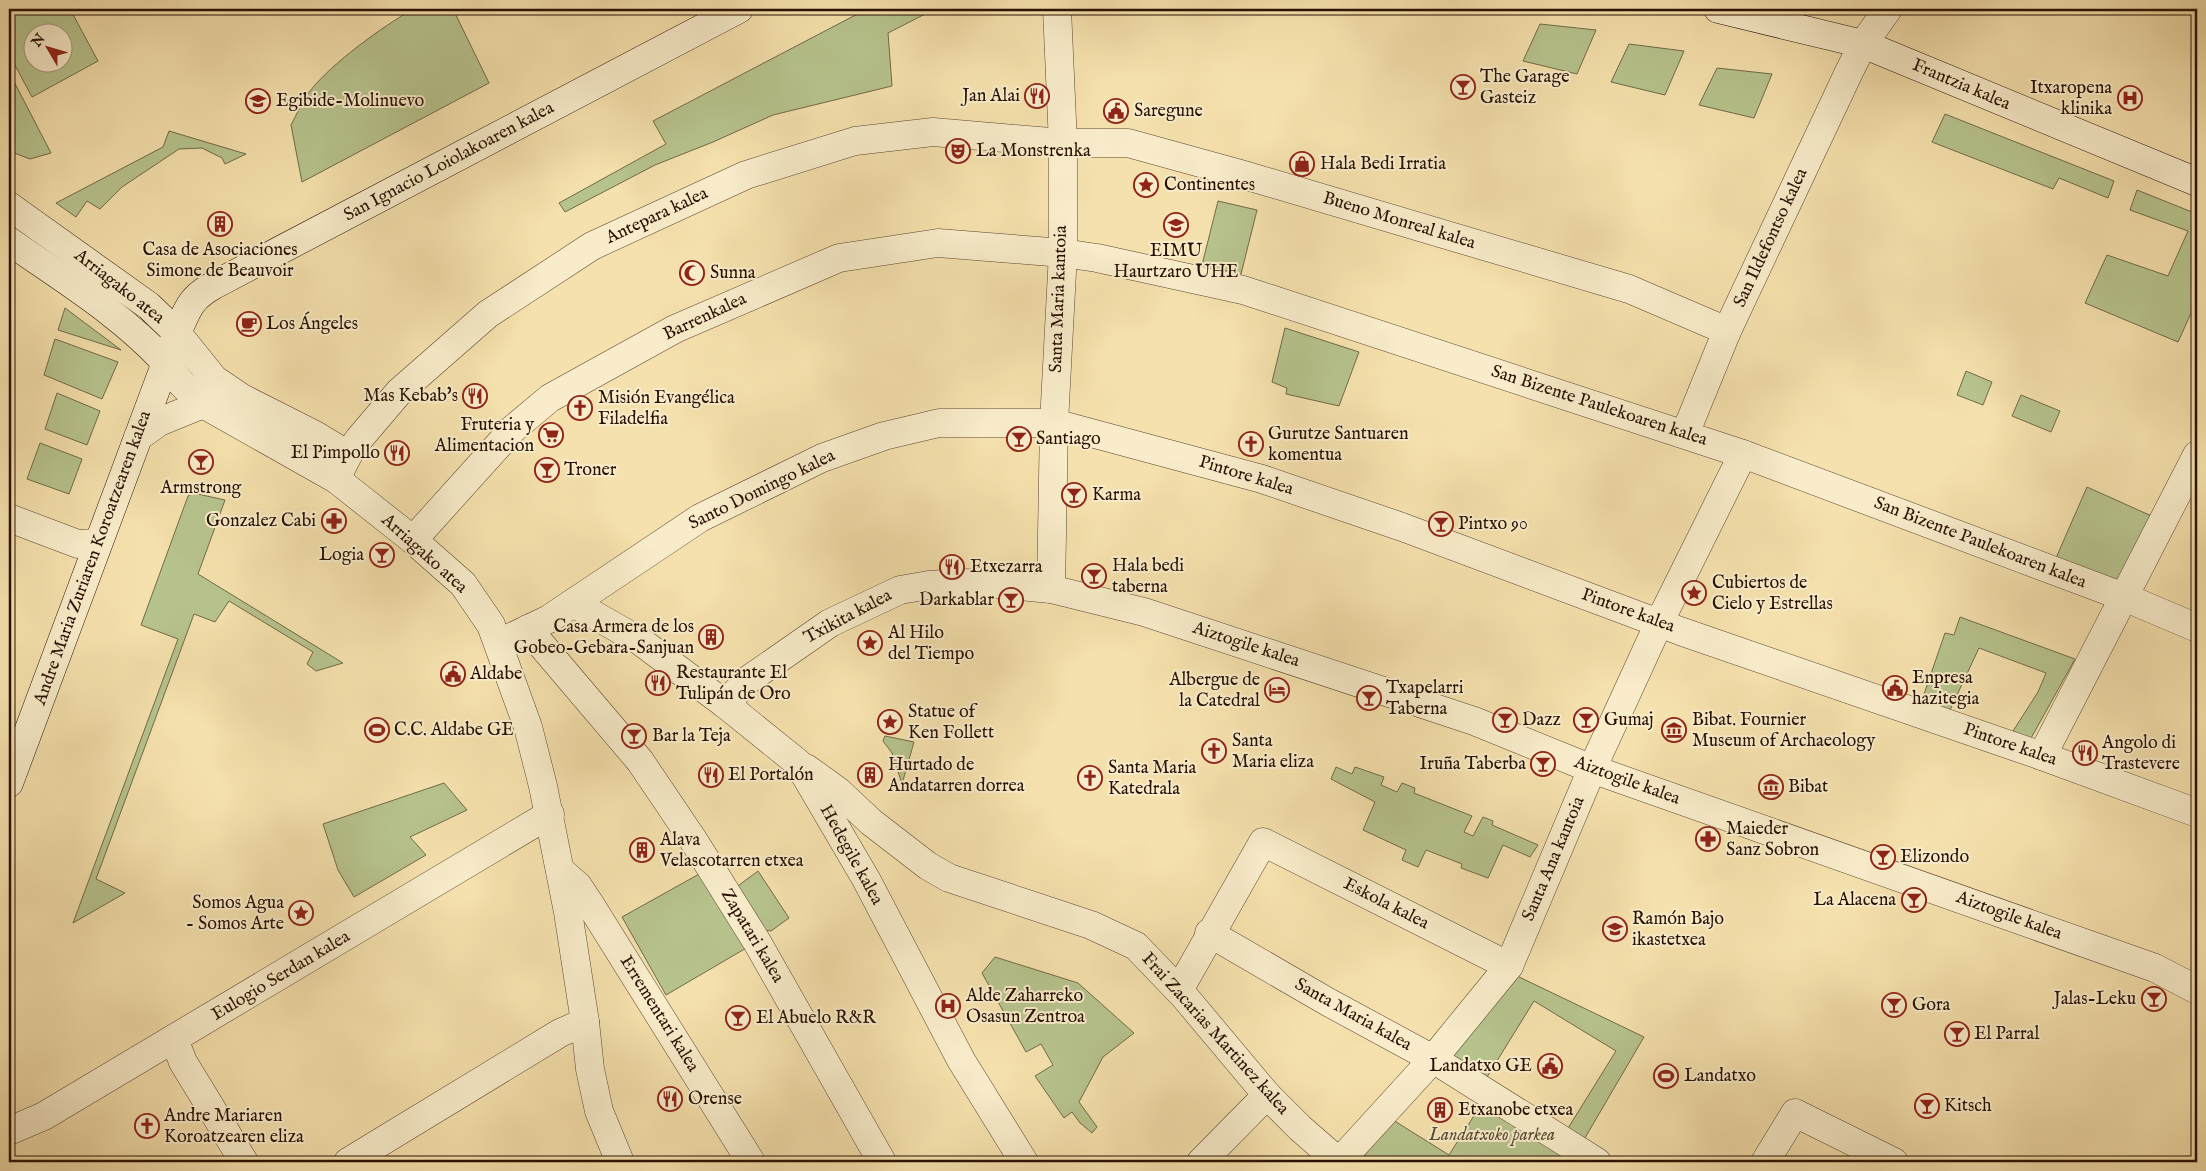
<svg xmlns="http://www.w3.org/2000/svg" width="2206" height="1171" font-family="'IM FELL English',serif">
<style>
.green{fill:#b7c38d;stroke:#706a48;fill-rule:evenodd}
.lines{fill:none;stroke-linecap:round;stroke-linejoin:round}
.street-casing{stroke:#5c442e;stroke-width:29}
.secondary-casing{stroke:#291003;stroke-width:29}
.street{stroke:#f8ecca;stroke-width:28}
.secondary{stroke:#f8ecca;stroke-width:28}
.labels{text-anchor:middle;dominant-baseline:central;stroke-width:4;stroke-linejoin:round;paint-order:stroke}
.poi-label{font-size:18px;fill:#291003;stroke:#f8ecca;text-anchor:start}
.street-label{font-size:18px;fill:#291003;stroke:#f8ecca}
.park-label{font-size:18px;font-style:italic;fill:#5b4f33;stroke:#f8ecca}
</style>
<rect width="100%" height="100%" fill="#f5e1ad"/>
<filter id="stains"><feTurbulence type="fractalNoise" baseFrequency=".004" numOctaves="4"/><feColorMatrix values="0 0 0 0 .2 0 0 0 0 .09 0 0 0 0 .02 0 0 0 .5 -.17"/></filter>
<radialGradient id="worn" r=".72"><stop offset=".6" stop-color="#630" stop-opacity="0"/><stop offset="1" stop-color="#630" stop-opacity=".3"/></radialGradient>
<g class="green">
<path d="M9 9H70L98 61 32 97 9 54ZM32 32H62V62H32Z"/>
<path d="M413 9H453L489 83 302 182 291 125C297 114 302 101 310 91 333 62 381 28 413 9Z"/>
<path d="M867 9H935L888 33 892 86 773 115 713 142 655 165 565 212 559 203 666 144 653 121Z"/>
<path d="M1540 24 1596 30 1577 74 1523 61Z"/>
<path d="M1629 44 1684 51 1665 95 1611 82Z"/>
<path d="M1717 68 1772 74 1754 118 1699 105Z"/>
<path d="M9 72 51 153 30 159 9 151Z"/>
<path d="M1945 114 2114 181 2108 198 2059 178 2053 189 1932 142Z"/>
<path d="M169 131 246 154 225 164 222 158 202 148 179 149 122 187 100 209 87 201 76 217 56 203 163 147Z"/>
<path d="M2137 190 2197 214V300L2178 342 2085 303 2107 255 2168 276 2188 231 2130 210Z"/>
<path d="M1218 201 1257 210 1241 274 1202 265Z"/>
<path d="M65 308 121 350 58 330Z"/>
<path d="M1285 328 1359 352 1339 406 1286 394 1287 388 1272 382Z"/>
<path d="M55 339 118 362 102 399 44 375Z"/>
<path d="M1966 371 1992 382 1983 405 1957 395Z"/>
<path d="M57 393 100 411 87 445 45 429Z"/>
<path d="M2021 395 2060 411 2051 432 2012 416Z"/>
<path d="M40 443 82 459 69 494 27 479Z"/>
<path d="M2087 487 2156 518 2121 583 2056 558Z"/>
<path d="M193 493 225 500 198 574 343 663 316 671 307 664 313 652 229 601 215 622 194 614 96 879 125 893 73 923 178 639 141 625 188 496Z"/>
<path d="M1960 617 2075 659 2030 740 2013 731 2038 692 2046 673 1979 648 1950 710 1922 700 1945 633 1954 635Z"/>
<path d="M885 736 914 742 902 784 892 753 883 741Z"/>
<path d="M1336 767 1352 774 1355 767 1384 777 1381 785 1397 792 1402 783 1415 788 1414 793 1472 816 1464 832 1473 836 1483 817 1493 821 1492 825 1538 845 1530 857 1503 845 1488 878 1461 868 1462 864 1426 850 1418 867 1402 860 1406 850 1363 830 1375 802 1331 779Z"/>
<path d="M444 783 467 810 410 837 426 855 354 897 338 870 323 824Z"/>
<path d="M758 871 789 918 771 931 757 929 731 891Z"/>
<path d="M701 873 748 947 666 995 622 917Z"/>
<path d="M995 957 1078 983 1134 1033 1103 1057 1079 1102 1097 1127 1092 1133 1080 1123 1072 1112 1064 1118 1035 1076 1053 1065 1041 1044 1026 1052 982 973Z"/>
<path d="M1515 975 1644 1037 1582 1143 1565 1133 1616 1051 1534 1001 1484 1082 1450 1059Z"/>
<path d="M1484 1100 1574 1155 1569 1162H1359L1393 1120 1449 1155Z"/>
</g>
<g class="lines">
<defs>
<g id="street">
<path d="M177 333 214 379 242 398 315 435 348 455"/>
<path d="M166 363 182 384 203 404 336 479 413 540 463 584 491 625 528 727 543 786 568 912 585 1022 590 1069 599 1111 620 1162"/>
<path d="M1685 434 1727 331 1849 72 1863 44 1888 9"/>
<path d="M138 437 159 422 203 404"/>
<path d="M336 479 348 455 359 439 399 392 488 314 592 246 746 175 855 141 933 132 1063 143H1128L1244 175 1629 289 1727 331"/>
<path d="M9 518 78 544 98 543"/>
<path d="M413 540 513 429 550 398 675 329 839 258 938 243 1063 253 1097 258 1243 290 1743 454 2124 597 2197 628"/>
<path d="M1051 589 1054 423 1063 253V143L1057 9"/>
<path d="M573 603 640 641 725 704 798 763 866 879 961 1060 1024 1162"/>
<path d="M528 629 640 761 692 838 757 942 882 1162"/>
<path d="M499 643 549 619 700 518 822 458 884 436 939 423H1054L1262 479 1402 527 1680 631 2042 756 2197 813"/>
<path d="M725 704 748 680 830 623 900 590 929 585 960 583 998 584 1051 589 1144 612 1474 721 1592 769 2155 968 2197 990"/>
<path d="M2042 756 2197 455"/>
<path d="M806 768 838 791 871 822 928 866 949 878 1091 925 1136 946 1184 996 1267 1095 1300 1128 1339 1162"/>
<path d="M560 870 578 886 588 901 751 1162"/>
<path d="M1209 933 1328 1002 1433 1059 1597 1162"/>
<path d="M1179 990 1263 842 1509 966"/>
<path d="M174 1039 183 1062 244 1162"/>
<path d="M9 1131 44 1116 550 814"/>
<path d="M348 1162 560 1033 585 1022"/>
<path d="M1201 1162 1267 1095"/>
<path d="M1339 1162 1433 1059 1509 966 1592 769 1659 623 1743 454"/>
<path d="M1765 1162 1795 1113 1894 1162"/>
</g>
<g id="secondary">
<path d="M1718 9 1863 44 2197 182"/>
<path d="M9 206 149 306 177 333"/>
<path d="M9 241C63 279 120 313 166 363"/>
<path d="M9 783 177 333C188 309 189 299 214 285L739 9"/>
</g>
</defs>
<use href="#street" class="street-casing"/>
<use href="#secondary" class="secondary-casing"/>
<use href="#street" class="street"/>
<use href="#secondary" class="secondary"/>
</g>
<defs>
<symbol id="bar-ring" viewBox="-11 -11 22 22"><circle r="9.5" fill="#f8ecca" stroke="#8f2418" stroke-width="1.5"/><path d="M-6-5H6L.8 .8V4.5H3.5V6h-7V4.5H-.8V.8Z" fill="#8f2418"/></symbol>
<symbol id="restaurant-ring" viewBox="-11 -11 22 22"><circle r="9.5" fill="#f8ecca" stroke="#8f2418" stroke-width="1.5"/><path d="M-5-6h1v4h1v-4h1v4h1v-4h1v5L-1.5 .5V6h-2V.5L-5-1ZM5-6V6H3V1.5H1.5Q1.5-4 5-6Z" fill="#8f2418"/></symbol>
<symbol id="hospital-ring" viewBox="-11 -11 22 22"><circle r="9.5" fill="#f8ecca" stroke="#8f2418" stroke-width="1.5"/><path d="M-5-5h3v3.5h4V-5h3V5h-3V1.5h-4V5h-3Z" fill="#8f2418"/></symbol>
<symbol id="school-ring" viewBox="-11 -11 22 22"><circle r="9.5" fill="#f8ecca" stroke="#8f2418" stroke-width="1.5"/><path d="M0-5L7-2L0 1L-7-2ZM-4 1L0 2.5L4 1V4Q0 6-4 4Z" fill="#8f2418"/></symbol>
<symbol id="civic-ring" viewBox="-11 -11 22 22"><circle r="9.5" fill="#f8ecca" stroke="#8f2418" stroke-width="1.5"/><path d="M-.6-6.5H3V-4.5H.6V-3L4-1V1h2V6H-6V1h2V-1L-.6-3ZM-1.2 2.5V6h2.4V2.5Z" fill="#8f2418"/></symbol>
<symbol id="theatre-ring" viewBox="-11 -11 22 22"><circle r="9.5" fill="#f8ecca" stroke="#8f2418" stroke-width="1.5"/><path d="M-5-5.5Q0-4 5-5.5V0Q5 5 0 6Q-5 5-5 0ZM-3.3-2.5H-1v1.5H-3.3ZM1-2.5H3.3v1.5H1ZM-2.8 1Q0 5.5 2.8 1Z" fill="#8f2418"/></symbol>
<symbol id="shop-ring" viewBox="-11 -11 22 22"><circle r="9.5" fill="#f8ecca" stroke="#8f2418" stroke-width="1.5"/><path d="M-5-2.5h2.3a2.7 3.5 0 0 1 5.4 0H5L5.5 6h-11ZM-1.5-2.5h3a1.5 2.3 0 0 0-3 0Z" fill="#8f2418"/></symbol>
<symbol id="sight-ring" viewBox="-11 -11 22 22"><circle r="9.5" fill="#f8ecca" stroke="#8f2418" stroke-width="1.5"/><path d="M0-6L1.8-2.2L6-1.7L2.9 1.2L3.7 5.4L0 3.3L-3.7 5.4L-2.9 1.2L-6-1.7L-1.8-2.2Z" fill="#8f2418"/></symbol>
<symbol id="building-ring" viewBox="-11 -11 22 22"><circle r="9.5" fill="#f8ecca" stroke="#8f2418" stroke-width="1.5"/><path d="M-4-6H4V6H1V3H-1V6H-4ZM-2.5-4.3h1.7v1.8h-1.7ZM.8-4.3h1.7v1.8H.8ZM-2.5-1h1.7V.8h-1.7ZM.8-1h1.7V.8H.8Z" fill="#8f2418"/></symbol>
<symbol id="mosque-ring" viewBox="-11 -11 22 22"><circle r="9.5" fill="#f8ecca" stroke="#8f2418" stroke-width="1.5"/><path d="M3.5-4.9A6 6 0 1 0 3.5 4.9A5 5 0 1 1 3.5-4.9Z" fill="#8f2418"/></symbol>
<symbol id="cafe-ring" viewBox="-11 -11 22 22"><circle r="9.5" fill="#f8ecca" stroke="#8f2418" stroke-width="1.5"/><path d="M-5.5-4.5H6V0H3Q3 3.5 0 3.5H-2.5Q-5.5 3.5-5.5 0ZM3-3.2v2h1.7v-2ZM-6 4.5H4V6H-6Z" fill="#8f2418"/></symbol>
<symbol id="church-ring" viewBox="-11 -11 22 22"><circle r="9.5" fill="#f8ecca" stroke="#8f2418" stroke-width="1.5"/><path d="M-1.2-6h2.4v3.5h3.3v2.4h-3.3V6h-2.4V-.1h-3.3v-2.4h3.3Z" fill="#8f2418"/></symbol>
<symbol id="supermarket-ring" viewBox="-11 -11 22 22"><circle r="9.5" fill="#f8ecca" stroke="#8f2418" stroke-width="1.5"/><path d="M-6-5.5h2.5l.6 2H6L4.5 2H-2.5L-4.4-4H-6ZM-1.5 3.2a1.3 1.3 0 1 0 .1 0ZM3 3.2a1.3 1.3 0 1 0 .1 0Z" fill="#8f2418"/></symbol>
<symbol id="pharmacy-ring" viewBox="-11 -11 22 22"><circle r="9.5" fill="#f8ecca" stroke="#8f2418" stroke-width="1.5"/><path d="M-2-6h4v4h4v4h-4v4h-4v-4h-4v-4h4Z" fill="#8f2418"/></symbol>
<symbol id="hotel-ring" viewBox="-11 -11 22 22"><circle r="9.5" fill="#f8ecca" stroke="#8f2418" stroke-width="1.5"/><path d="M-6-4.5h1.5V1H6V5H4.5V3h-9V5H-6ZM-4 0a1.8 1.8 0 1 1 3.6 0ZM.5 0V-2.5h3Q6-2.5 6 0Z" fill="#8f2418"/></symbol>
<symbol id="stadium-ring" viewBox="-11 -11 22 22"><circle r="9.5" fill="#f8ecca" stroke="#8f2418" stroke-width="1.5"/><path d="M0-5a6.5 5 0 1 0 0 10a6.5 5 0 1 0 0-10ZM-3.5-1.8h7v3.6h-7Z" fill="#8f2418"/></symbol>
<symbol id="museum-ring" viewBox="-11 -11 22 22"><circle r="9.5" fill="#f8ecca" stroke="#8f2418" stroke-width="1.5"/><path d="M0-6L6-3V-2H-6V-3ZM-5-1h2V3h-2ZM-1-1h2V3h-2ZM3-1h2V3H3ZM-6 4H6V6H-6Z" fill="#8f2418"/></symbol>
</defs>
<g fill-rule="evenodd">
<use href="#bar-ring" x="1449" y="73" width="28" height="28"/>
<use href="#restaurant-ring" x="1023" y="82" width="28" height="28"/>
<use href="#hospital-ring" x="2116" y="84" width="28" height="28"/>
<use href="#school-ring" x="244" y="87" width="28" height="28"/>
<use href="#civic-ring" x="1102" y="97" width="28" height="28"/>
<use href="#theatre-ring" x="944" y="137" width="28" height="28"/>
<use href="#shop-ring" x="1288" y="150" width="28" height="28"/>
<use href="#sight-ring" x="1132" y="171" width="28" height="28"/>
<use href="#building-ring" x="206" y="210" width="28" height="28"/>
<use href="#school-ring" x="1162" y="211" width="28" height="28"/>
<use href="#mosque-ring" x="678" y="259" width="28" height="28"/>
<use href="#cafe-ring" x="235" y="310" width="28" height="28"/>
<use href="#restaurant-ring" x="461" y="382" width="28" height="28"/>
<use href="#church-ring" x="566" y="394" width="28" height="28"/>
<use href="#supermarket-ring" x="537" y="421" width="28" height="28"/>
<use href="#bar-ring" x="1005" y="425" width="28" height="28"/>
<use href="#church-ring" x="1237" y="430" width="28" height="28"/>
<use href="#restaurant-ring" x="383" y="439" width="28" height="28"/>
<use href="#bar-ring" x="187" y="448" width="28" height="28"/>
<use href="#bar-ring" x="533" y="456" width="28" height="28"/>
<use href="#bar-ring" x="1060" y="481" width="28" height="28"/>
<use href="#pharmacy-ring" x="320" y="507" width="28" height="28"/>
<use href="#bar-ring" x="1427" y="510" width="28" height="28"/>
<use href="#bar-ring" x="368" y="541" width="28" height="28"/>
<use href="#restaurant-ring" x="938" y="553" width="28" height="28"/>
<use href="#bar-ring" x="1080" y="562" width="28" height="28"/>
<use href="#sight-ring" x="1680" y="579" width="28" height="28"/>
<use href="#bar-ring" x="997" y="586" width="28" height="28"/>
<use href="#building-ring" x="697" y="623" width="28" height="28"/>
<use href="#sight-ring" x="856" y="629" width="28" height="28"/>
<use href="#civic-ring" x="439" y="660" width="28" height="28"/>
<use href="#restaurant-ring" x="644" y="669" width="28" height="28"/>
<use href="#civic-ring" x="1881" y="674" width="28" height="28"/>
<use href="#hotel-ring" x="1263" y="676" width="28" height="28"/>
<use href="#bar-ring" x="1355" y="684" width="28" height="28"/>
<use href="#bar-ring" x="1491" y="706" width="28" height="28"/>
<use href="#bar-ring" x="1572" y="706" width="28" height="28"/>
<use href="#sight-ring" x="876" y="708" width="28" height="28"/>
<use href="#stadium-ring" x="363" y="716" width="28" height="28"/>
<use href="#museum-ring" x="1660" y="716" width="28" height="28"/>
<use href="#bar-ring" x="620" y="722" width="28" height="28"/>
<use href="#church-ring" x="1200" y="737" width="28" height="28"/>
<use href="#restaurant-ring" x="2071" y="739" width="28" height="28"/>
<use href="#bar-ring" x="1529" y="750" width="28" height="28"/>
<use href="#restaurant-ring" x="697" y="761" width="28" height="28"/>
<use href="#building-ring" x="856" y="761" width="28" height="28"/>
<use href="#church-ring" x="1076" y="764" width="28" height="28"/>
<use href="#museum-ring" x="1757" y="773" width="28" height="28"/>
<use href="#pharmacy-ring" x="1694" y="825" width="28" height="28"/>
<use href="#building-ring" x="628" y="836" width="28" height="28"/>
<use href="#bar-ring" x="1869" y="843" width="28" height="28"/>
<use href="#bar-ring" x="1900" y="886" width="28" height="28"/>
<use href="#sight-ring" x="287" y="899" width="28" height="28"/>
<use href="#school-ring" x="1601" y="915" width="28" height="28"/>
<use href="#bar-ring" x="2140" y="985" width="28" height="28"/>
<use href="#bar-ring" x="1880" y="991" width="28" height="28"/>
<use href="#hospital-ring" x="934" y="992" width="28" height="28"/>
<use href="#bar-ring" x="724" y="1004" width="28" height="28"/>
<use href="#bar-ring" x="1943" y="1020" width="28" height="28"/>
<use href="#civic-ring" x="1536" y="1052" width="28" height="28"/>
<use href="#stadium-ring" x="1652" y="1062" width="28" height="28"/>
<use href="#restaurant-ring" x="656" y="1085" width="28" height="28"/>
<use href="#bar-ring" x="1913" y="1092" width="28" height="28"/>
<use href="#building-ring" x="1426" y="1096" width="28" height="28"/>
<use href="#church-ring" x="133" y="1112" width="28" height="28"/>
</g>
<g class="labels">
<g class="poi-label">
<text x="1480" y="77">The Garage<tspan x="1480" dy="21">Gasteiz</tspan></text>
<text x="2112" y="88" text-anchor="end">Itxaropena<tspan x="2112" dy="21">klinika</tspan></text>
<text x="1020" y="96" text-anchor="end">Jan Alai</text>
<text x="276" y="101">Egibide-Molinuevo</text>
<text x="1134" y="111">Saregune</text>
<text x="976" y="151">La Monstrenka</text>
<text x="1320" y="164">Hala Bedi Irratia</text>
<text x="1164" y="185">Continentes</text>
<text x="220" y="250" text-anchor="middle">Casa de Asociaciones<tspan x="220" dy="21">Simone de Beauvoir</tspan></text>
<text x="1176" y="251" text-anchor="middle">EIMU<tspan x="1176" dy="21">Haurtzaro UHE</tspan></text>
<text x="710" y="273">Sunna</text>
<text x="266" y="324">Los Ángeles</text>
<text x="458" y="396" text-anchor="end">Mas Kebab's</text>
<text x="598" y="398">Misión Evangélica<tspan x="598" dy="21">Filadelfia</tspan></text>
<text x="534" y="425" text-anchor="end">Fruteria y<tspan x="534" dy="21">Alimentacion</tspan></text>
<text x="1268" y="434">Gurutze Santuaren<tspan x="1268" dy="21">komentua</tspan></text>
<text x="1036" y="439">Santiago</text>
<text x="380" y="453" text-anchor="end">El Pimpollo</text>
<text x="564" y="470">Troner</text>
<text x="201" y="488" text-anchor="middle">Armstrong</text>
<text x="1092" y="495">Karma</text>
<text x="316" y="521" text-anchor="end">Gonzalez Cabi</text>
<text x="1458" y="524">Pintxo 90</text>
<text x="364" y="555" text-anchor="end">Logia</text>
<text x="1112" y="566">Hala bedi<tspan x="1112" dy="21">taberna</tspan></text>
<text x="970" y="567">Etxezarra</text>
<text x="1712" y="583">Cubiertos de<tspan x="1712" dy="21">Cielo y Estrellas</tspan></text>
<text x="994" y="600" text-anchor="end">Darkablar</text>
<text x="694" y="627" text-anchor="end">Casa Armera de los<tspan x="694" dy="21">Gobeo-Gebara-Sanjuan</tspan></text>
<text x="888" y="633">Al Hilo<tspan x="888" dy="21">del Tiempo</tspan></text>
<text x="676" y="673">Restaurante El<tspan x="676" dy="21">Tulipán de Oro</tspan></text>
<text x="470" y="674">Aldabe</text>
<text x="1912" y="678">Enpresa<tspan x="1912" dy="21">hazitegia</tspan></text>
<text x="1260" y="680" text-anchor="end">Albergue de<tspan x="1260" dy="21">la Catedral</tspan></text>
<text x="1386" y="688">Txapelarri<tspan x="1386" dy="21">Taberna</tspan></text>
<text x="908" y="712">Statue of<tspan x="908" dy="21">Ken Follett</tspan></text>
<text x="1522" y="720">Dazz</text>
<text x="1604" y="720">Gumaj</text>
<text x="1692" y="720">Bibat. Fournier<tspan x="1692" dy="21">Museum of Archaeology</tspan></text>
<text x="394" y="730">C.C. Aldabe GE</text>
<text x="652" y="736">Bar la Teja</text>
<text x="1232" y="741">Santa<tspan x="1232" dy="21">Maria eliza</tspan></text>
<text x="2102" y="743">Angolo di<tspan x="2102" dy="21">Trastevere</tspan></text>
<text x="1526" y="764" text-anchor="end">Iruña Taberba</text>
<text x="888" y="765">Hurtado de<tspan x="888" dy="21">Andatarren dorrea</tspan></text>
<text x="1108" y="768">Santa Maria<tspan x="1108" dy="21">Katedrala</tspan></text>
<text x="728" y="775">El Portalón</text>
<text x="1788" y="787">Bibat</text>
<text x="1726" y="829">Maieder<tspan x="1726" dy="21">Sanz Sobron</tspan></text>
<text x="660" y="840">Alava<tspan x="660" dy="21">Velascotarren etxea</tspan></text>
<text x="1900" y="857">Elizondo</text>
<text x="1896" y="900" text-anchor="end">La Alacena</text>
<text x="284" y="903" text-anchor="end">Somos Agua<tspan x="284" dy="21">- Somos Arte</tspan></text>
<text x="1632" y="919">Ramón Bajo<tspan x="1632" dy="21">ikastetxea</tspan></text>
<text x="966" y="996">Alde Zaharreko<tspan x="966" dy="21">Osasun Zentroa</tspan></text>
<text x="2136" y="999" text-anchor="end">Jalas-Leku</text>
<text x="1912" y="1005">Gora</text>
<text x="756" y="1018">El Abuelo R&amp;R</text>
<text x="1974" y="1034">El Parral</text>
<text x="1532" y="1066" text-anchor="end">Landatxo GE</text>
<text x="1684" y="1076">Landatxo</text>
<text x="688" y="1099">Orense</text>
<text x="1944" y="1106">Kitsch</text>
<text x="1458" y="1110">Etxanobe etxea</text>
<text x="164" y="1116">Andre Mariaren<tspan x="164" dy="21">Koroatzearen eliza</tspan></text>
</g>
<g class="street-label">
<text transform="translate(1961 85) rotate(23)">Frantzia kalea</text>
<text transform="translate(449 162) rotate(-28)">San Ignacio Loiolakoaren kalea</text>
<text transform="translate(657 216) rotate(-25)">Antepara kalea</text>
<text transform="translate(1399 221) rotate(17)">Bueno Monreal kalea</text>
<text transform="translate(1771 238) rotate(-65)">San Ildefontso kalea</text>
<text transform="translate(119 287) rotate(38)">Arriagako atea</text>
<text transform="translate(1059 299) rotate(-88)">Santa Maria kantoia</text>
<text transform="translate(705 317) rotate(-25)">Barrenkalea</text>
<text transform="translate(1599 406) rotate(18)">San Bizente Paulekoaren kalea</text>
<text transform="translate(1246 476) rotate(17)">Pintore kalea</text>
<text transform="translate(762 490) rotate(-26)">Santo Domingo kalea</text>
<text transform="translate(1980 543) rotate(21)">San Bizente Paulekoaren kalea</text>
<text transform="translate(424 554) rotate(42)">Arriagako atea</text>
<text transform="translate(93 558) rotate(-70)">Andre Maria Zuriaren Koroatzearen kalea</text>
<text transform="translate(1628 611) rotate(20)">Pintore kalea</text>
<text transform="translate(848 617) rotate(-28)">Txikita kalea</text>
<text transform="translate(1246 645) rotate(18)">Aiztogile kalea</text>
<text transform="translate(2010 745) rotate(19)">Pintore kalea</text>
<text transform="translate(1627 781) rotate(20)">Aiztogile kalea</text>
<text transform="translate(851 855) rotate(61)">Hedegile kalea</text>
<text transform="translate(1554 859) rotate(-67)">Santa Ana kantoia</text>
<text transform="translate(1386 904) rotate(27)">Eskola kalea</text>
<text transform="translate(2009 916) rotate(20)">Aiztogile kalea</text>
<text transform="translate(752 936) rotate(59)">Zapatari kalea</text>
<text transform="translate(281 976) rotate(-31)">Eulogio Serdan kalea</text>
<text transform="translate(659 1014) rotate(58)">Errementari kalea</text>
<text transform="translate(1353 1015) rotate(29)">Santa Maria kalea</text>
<text transform="translate(1215 1034) rotate(48)">Frai Zacarias Martinez kalea</text>
</g>
<g class="park-label">
<text x="1492" y="1135">Landatxoko parkea</text>
</g>
</g>
<rect width="2206" height="1171" fill="none" stroke="#f5e1ad" stroke-width="30"/>
<rect x="10" y="10" width="2186" height="1151" fill="none" stroke="#291003" stroke-width="2.5"/>
<rect x="15" y="15" width="2176" height="1141" fill="none" stroke="#291003"/>
<g transform="translate(48 48) rotate(308)"><circle r="24" fill="#f8ecca" stroke="#a5947a"/>
<path d="M0-4L9 19L0 12L-9 19Z" fill="#8f2418"/>
<text y="-8" font-size="14" font-weight="bold" text-anchor="middle" fill="#291003">N</text>
</g>
<rect width="100%" height="100%" filter="url(#stains)"/>
<rect width="100%" height="100%" fill="url(#worn)"/>
</svg>
